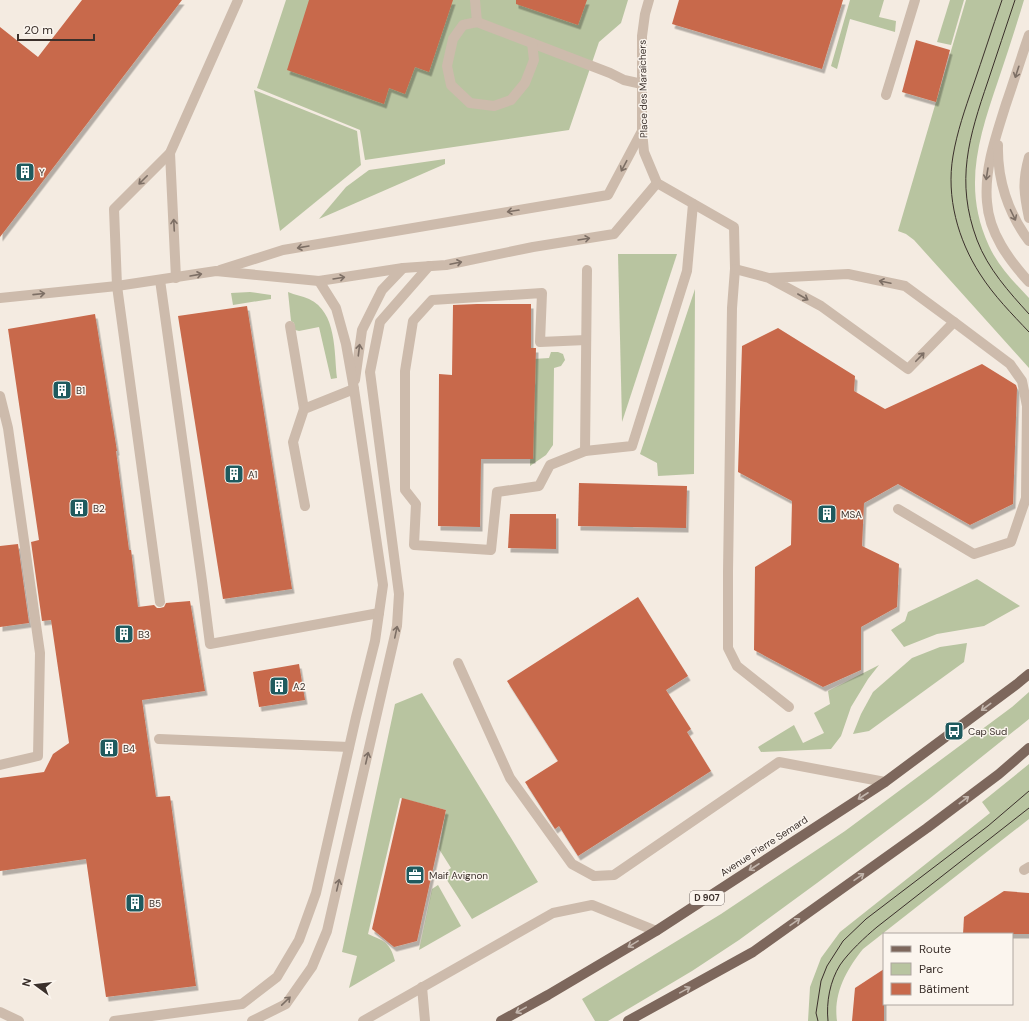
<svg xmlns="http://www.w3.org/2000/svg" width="1029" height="1021" font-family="'DM Sans',sans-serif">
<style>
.green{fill:#b8c4a0}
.building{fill:#c8694b;filter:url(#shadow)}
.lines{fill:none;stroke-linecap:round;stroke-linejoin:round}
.minor{stroke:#cdbbac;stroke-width:10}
.major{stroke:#7d675c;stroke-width:10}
.tram{stroke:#3b302b;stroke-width:1}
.oneway{stroke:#7d6f65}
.oneway2{stroke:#c2b5ac}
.labels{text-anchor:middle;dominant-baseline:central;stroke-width:3;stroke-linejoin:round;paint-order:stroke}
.shield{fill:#fbf5ee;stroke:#756b66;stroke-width:1}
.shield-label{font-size:9px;font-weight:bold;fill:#3b302b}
.street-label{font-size:10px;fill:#3b302b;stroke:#fbf5ee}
.poi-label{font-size:10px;fill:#3b302b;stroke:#fbf5ee;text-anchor:start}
</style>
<defs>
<filter id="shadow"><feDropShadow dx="2.5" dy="4.5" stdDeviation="0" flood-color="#0004"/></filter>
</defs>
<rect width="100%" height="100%" fill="#f4ebe1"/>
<g class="green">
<path d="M286 0H628L621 23 599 42 569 130 365 160 360 130 257 88Z"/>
<path d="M850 0H884L879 17 896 21 895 32 850 19 837 69 831 66Z"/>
<path d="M950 0H964L951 45 937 42Z"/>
<path d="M966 0H1024C1016 27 1007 54 998 81 979 137 962 188 989 246 998 266 1014 282 1029 298V368L914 240 906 234 898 231Z"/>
<path d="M254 90 357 131 361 165 280 231Z"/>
<path d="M445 159V164L319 219 346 187 369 170Z"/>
<path d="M618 254H677L622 422Z"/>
<path d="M695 289 694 474 658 476 657 463 640 454Z"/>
<path d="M250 292 271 295V299L233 305 231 293Z"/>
<path d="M288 292C295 295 302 296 309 299 337 312 334 352 337 378L331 379 319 327 299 331 295 330 294 323 291 321Z"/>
<path d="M551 352H558L563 354 565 360 561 366 554 368 553 445 546 455 530 466 533 359 549 358Z"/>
<path d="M977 579 1020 606 984 626 937 634 904 647 891 630 905 621 908 612Z"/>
<path d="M967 643 964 662 869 731 853 734 861 714 873 692 912 658 940 647Z"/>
<path d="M879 665 868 679 851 707 841 736 831 749 761 752 758 747 794 725 803 743 824 733 814 713 830 704 828 691Z"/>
<path d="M1029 692V719L929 799 817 883 739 940 692 971 608 1021H595L582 999 721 914 845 831 1012 707Z"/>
<path d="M422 693 538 882 472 919 443 874 451 868 439 849 446 810 400 798 368 934C384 941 390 942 395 961L349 988 357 956 342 952 395 704Z"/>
<path d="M1029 764V819L863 949C847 969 833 993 837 1021H808L810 987 821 958 840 932 990 813 982 802Z"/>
<path d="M438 885 461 926 419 950 432 889Z"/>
</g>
<g class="building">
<path d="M82 0H182L0 237V27L38 57Z"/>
<path d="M309 0H453L429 72 415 67 405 94 389 88 384 104 287 70Z"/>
<path d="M516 0H587L578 25 516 4Z"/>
<path d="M679 0H843L822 69 672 24Z"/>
<path d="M916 40 950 50 936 102 902 92Z"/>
<path d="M477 304H531V348H536L533 459H481L480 527 438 526 439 374 452 375 453 305Z"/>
<path d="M247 306 292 589 223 599 178 316Z"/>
<path d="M95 314 117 451H116L129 550H131L138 607 154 605 157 608H160L164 607 166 603 190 601 205 691 142 700 156 797 170 796 196 986 106 997 86 859 0 871V778L44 772 53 754 69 743 51 620 42 621 31 542 39 540 8 329Z"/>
<path d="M778 328 855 376 854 391 885 409 982 364 1016 385 1017 388 1013 504 970 525 898 484 864 503 862 546 899 564 897 607 861 627V670L823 687 754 650 755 567 791 545 792 501 738 472 742 346Z"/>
<path d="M579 483 687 486 686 528 578 526Z"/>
<path d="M510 514H556V549L508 548Z"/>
<path d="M18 544 29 623 0 627V546Z"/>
<path d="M638 597 688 676 666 690 691 729 687 732 711 771 578 856 559 826 555 829 525 782 558 761 507 681Z"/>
<path d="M299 664 305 700 259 707 253 672Z"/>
<path d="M402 798 446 810 417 941 394 947 372 929Z"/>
<path d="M1004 891 1029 893V934H963L964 917Z"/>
<path d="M884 969V1021H852L855 988Z"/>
</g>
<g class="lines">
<g class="minor">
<path d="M475 0 477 22 610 73 624 80 642 84"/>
<path d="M649 0 645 14 642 36V131L644 152 657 183 734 227 735 269 732 308 728 572V648L737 666 789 707"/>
<path d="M477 22 463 25 453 39 447 66 451 85 470 103 494 106 511 100 525 83 534 60 532 43"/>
<path d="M1029 35C1021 58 1014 81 1006 104 996 136 984 169 987 202 989 233 1009 260 1029 282"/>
<path d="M886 95 915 0"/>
<path d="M998 145C997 179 1008 213 1029 241"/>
<path d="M170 153 176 278"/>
<path d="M1029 157C1022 182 1024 194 1029 218"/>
<path d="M735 269 769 278 821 306 908 369 954 322 905 286 848 274 769 278"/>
<path d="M220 270 283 250 608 195 642 131"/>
<path d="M587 270 585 451 632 446 687 271 693 204"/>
<path d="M160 280 202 581 210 644 379 613"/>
<path d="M0 298 117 286 216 271 319 281 403 268 446 265 533 247 614 234 657 183"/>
<path d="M290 326 304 409"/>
<path d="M355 380 362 330 382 290 403 268"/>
<path d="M0 396 8 428 40 653 38 756 0 765"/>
<path d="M585 451 550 465 539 486 497 492 491 550 414 545 416 504 405 490V371L413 321 432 300 542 293 540 342 586 340"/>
<path d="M305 506 293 442 304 409 354 389"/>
<path d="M898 509 974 554 1011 542 1026 498 1027 406 1022 381 1010 364 954 322"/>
<path d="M160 602 117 286 114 209 170 153 238 0"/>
<path d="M458 663 510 778 572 864 594 876 614 875 779 762 885 782"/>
<path d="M159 739 349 747"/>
<path d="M1024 870 1029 867"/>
<path d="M422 987 425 1021"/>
<path d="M0 1012 19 1021"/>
<path d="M114 1021 242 1004 277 977 299 940 316 893 356 717 375 641 383 585 354 389 346 344 336 308 319 281"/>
<path d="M252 1021 286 1004 312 967 327 931 397 626 399 594 370 372 380 322 429 266"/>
<path d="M363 1021 553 913 592 905 656 931"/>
</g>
<g class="major">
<path d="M501 1021 548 995 656 931 885 782 1017 684 1029 674"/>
<path d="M628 1021 753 952 927 828 999 774 1029 748"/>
</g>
<g class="tram">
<path d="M1002 0C992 29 983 57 973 86 965 109 957 132 953 156 946 197 958 240 980 274 994 296 1012 314 1029 332"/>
<path d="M1015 0C1006 27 997 54 988 81 969 137 955 181 977 240 988 269 1009 292 1029 314"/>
<path d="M818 1021 816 1013 821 981 827 966 843 941 866 919 988 826 1029 791"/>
<path d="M828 1021C826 1002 830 981 840 965 849 952 865 937 877 927L1029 808"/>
</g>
</g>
<defs><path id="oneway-shaft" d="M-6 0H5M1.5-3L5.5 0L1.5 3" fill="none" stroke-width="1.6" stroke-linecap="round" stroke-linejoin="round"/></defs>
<g class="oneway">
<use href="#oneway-shaft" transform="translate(1017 72) rotate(108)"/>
<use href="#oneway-shaft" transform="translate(624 166) rotate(118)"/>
<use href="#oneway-shaft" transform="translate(987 174) rotate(99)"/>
<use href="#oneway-shaft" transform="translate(143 180) rotate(135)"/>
<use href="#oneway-shaft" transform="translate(513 211) rotate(171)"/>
<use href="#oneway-shaft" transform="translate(1013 215) rotate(64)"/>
<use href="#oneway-shaft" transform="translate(174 225) rotate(-93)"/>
<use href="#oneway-shaft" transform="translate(584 239) rotate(-9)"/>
<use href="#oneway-shaft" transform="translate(303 247) rotate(170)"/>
<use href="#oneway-shaft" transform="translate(456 263) rotate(-12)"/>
<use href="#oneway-shaft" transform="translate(196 275) rotate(-10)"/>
<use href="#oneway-shaft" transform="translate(339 278) rotate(-9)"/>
<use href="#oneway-shaft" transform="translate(885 282) rotate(-168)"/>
<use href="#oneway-shaft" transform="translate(39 294) rotate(-6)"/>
<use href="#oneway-shaft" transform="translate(803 297) rotate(30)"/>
<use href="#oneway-shaft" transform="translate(359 350) rotate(-83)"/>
<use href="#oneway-shaft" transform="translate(920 357) rotate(-46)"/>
<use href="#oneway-shaft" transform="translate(396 632) rotate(-78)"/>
<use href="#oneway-shaft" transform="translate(367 758) rotate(-77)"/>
<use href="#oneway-shaft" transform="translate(338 885) rotate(-77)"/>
<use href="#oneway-shaft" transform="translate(286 1001) rotate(-44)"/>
</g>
<g class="oneway2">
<use href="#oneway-shaft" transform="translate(986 707) rotate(143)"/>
<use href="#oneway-shaft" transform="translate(863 796) rotate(147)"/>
<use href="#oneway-shaft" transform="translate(964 800) rotate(-37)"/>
<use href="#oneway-shaft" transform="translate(754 867) rotate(147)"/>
<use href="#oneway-shaft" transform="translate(859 877) rotate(-35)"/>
<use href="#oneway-shaft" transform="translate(795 922) rotate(-35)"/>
<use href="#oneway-shaft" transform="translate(633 944) rotate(149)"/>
<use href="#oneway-shaft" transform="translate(685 990) rotate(-29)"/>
<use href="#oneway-shaft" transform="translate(521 1010) rotate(151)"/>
</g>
<defs>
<symbol id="building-square" viewBox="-11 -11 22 22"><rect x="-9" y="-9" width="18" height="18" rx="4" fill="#1f5a5e" stroke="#fbf5ee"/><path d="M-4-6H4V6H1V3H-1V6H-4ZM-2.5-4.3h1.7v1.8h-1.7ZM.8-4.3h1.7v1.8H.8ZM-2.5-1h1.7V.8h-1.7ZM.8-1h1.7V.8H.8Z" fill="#fff"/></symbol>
<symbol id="bus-square" viewBox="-11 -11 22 22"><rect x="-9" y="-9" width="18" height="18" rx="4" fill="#1f5a5e" stroke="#fbf5ee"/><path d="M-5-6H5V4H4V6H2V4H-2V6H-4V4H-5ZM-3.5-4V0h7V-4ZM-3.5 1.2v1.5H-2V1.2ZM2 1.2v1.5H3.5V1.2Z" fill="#fff"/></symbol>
<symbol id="office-square" viewBox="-11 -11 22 22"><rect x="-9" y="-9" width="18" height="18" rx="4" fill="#1f5a5e" stroke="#fbf5ee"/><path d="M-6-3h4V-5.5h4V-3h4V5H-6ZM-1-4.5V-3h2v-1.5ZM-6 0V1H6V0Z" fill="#fff"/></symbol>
</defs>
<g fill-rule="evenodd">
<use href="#building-square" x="14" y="161" width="22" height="22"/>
<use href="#building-square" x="51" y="379" width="22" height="22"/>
<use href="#building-square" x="223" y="463" width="22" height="22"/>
<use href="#building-square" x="68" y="497" width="22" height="22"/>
<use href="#building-square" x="816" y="503" width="22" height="22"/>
<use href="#building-square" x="113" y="623" width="22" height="22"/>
<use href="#building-square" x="268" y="675" width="22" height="22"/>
<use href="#bus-square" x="943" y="720" width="22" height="22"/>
<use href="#building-square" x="98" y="737" width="22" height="22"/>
<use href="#office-square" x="404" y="864" width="22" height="22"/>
<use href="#building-square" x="124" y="892" width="22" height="22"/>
</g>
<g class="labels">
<rect class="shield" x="690" y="891" width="34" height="14" rx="3"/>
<g class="shield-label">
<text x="707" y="898">D 907</text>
</g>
<g class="street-label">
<text transform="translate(643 89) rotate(-91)">Place des Maraîchers</text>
<text transform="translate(764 846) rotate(-33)">Avenue Pierre Semard</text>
</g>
<g class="poi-label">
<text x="39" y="172">Y</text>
<text x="76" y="390">B1</text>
<text x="248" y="474">A1</text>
<text x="93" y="508">B2</text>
<text x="841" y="514">MSA</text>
<text x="138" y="634">B3</text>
<text x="293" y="686">A2</text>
<text x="968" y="731">Cap Sud</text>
<text x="123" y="748">B4</text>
<text x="429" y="875">Maif Avignon</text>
<text x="149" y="903">B5</text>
</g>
</g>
<rect x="883" y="933" width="130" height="72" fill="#fbf5ee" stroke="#aea6a0"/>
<rect x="891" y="946" width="20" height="6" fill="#7d675c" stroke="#aea6a0"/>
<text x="919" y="953" font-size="12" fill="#3b302b">Route</text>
<rect x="891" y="963" width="20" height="12" fill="#b8c4a0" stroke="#aea6a0"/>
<text x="919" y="973" font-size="12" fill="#3b302b">Parc</text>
<rect x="891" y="983" width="20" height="12" fill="#c8694b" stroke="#aea6a0"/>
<text x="919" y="993" font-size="12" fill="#3b302b">Bâtiment</text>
<g transform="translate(36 985) rotate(285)" stroke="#fbf5ee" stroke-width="3" paint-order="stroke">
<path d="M0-3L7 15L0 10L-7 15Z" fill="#3b302b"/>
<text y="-6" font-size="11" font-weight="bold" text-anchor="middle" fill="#3b302b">N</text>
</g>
<path d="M18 34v6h76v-6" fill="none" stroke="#3b302b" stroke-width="2"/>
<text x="24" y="34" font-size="12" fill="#3b302b" stroke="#fbf5ee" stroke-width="3" paint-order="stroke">20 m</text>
</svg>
